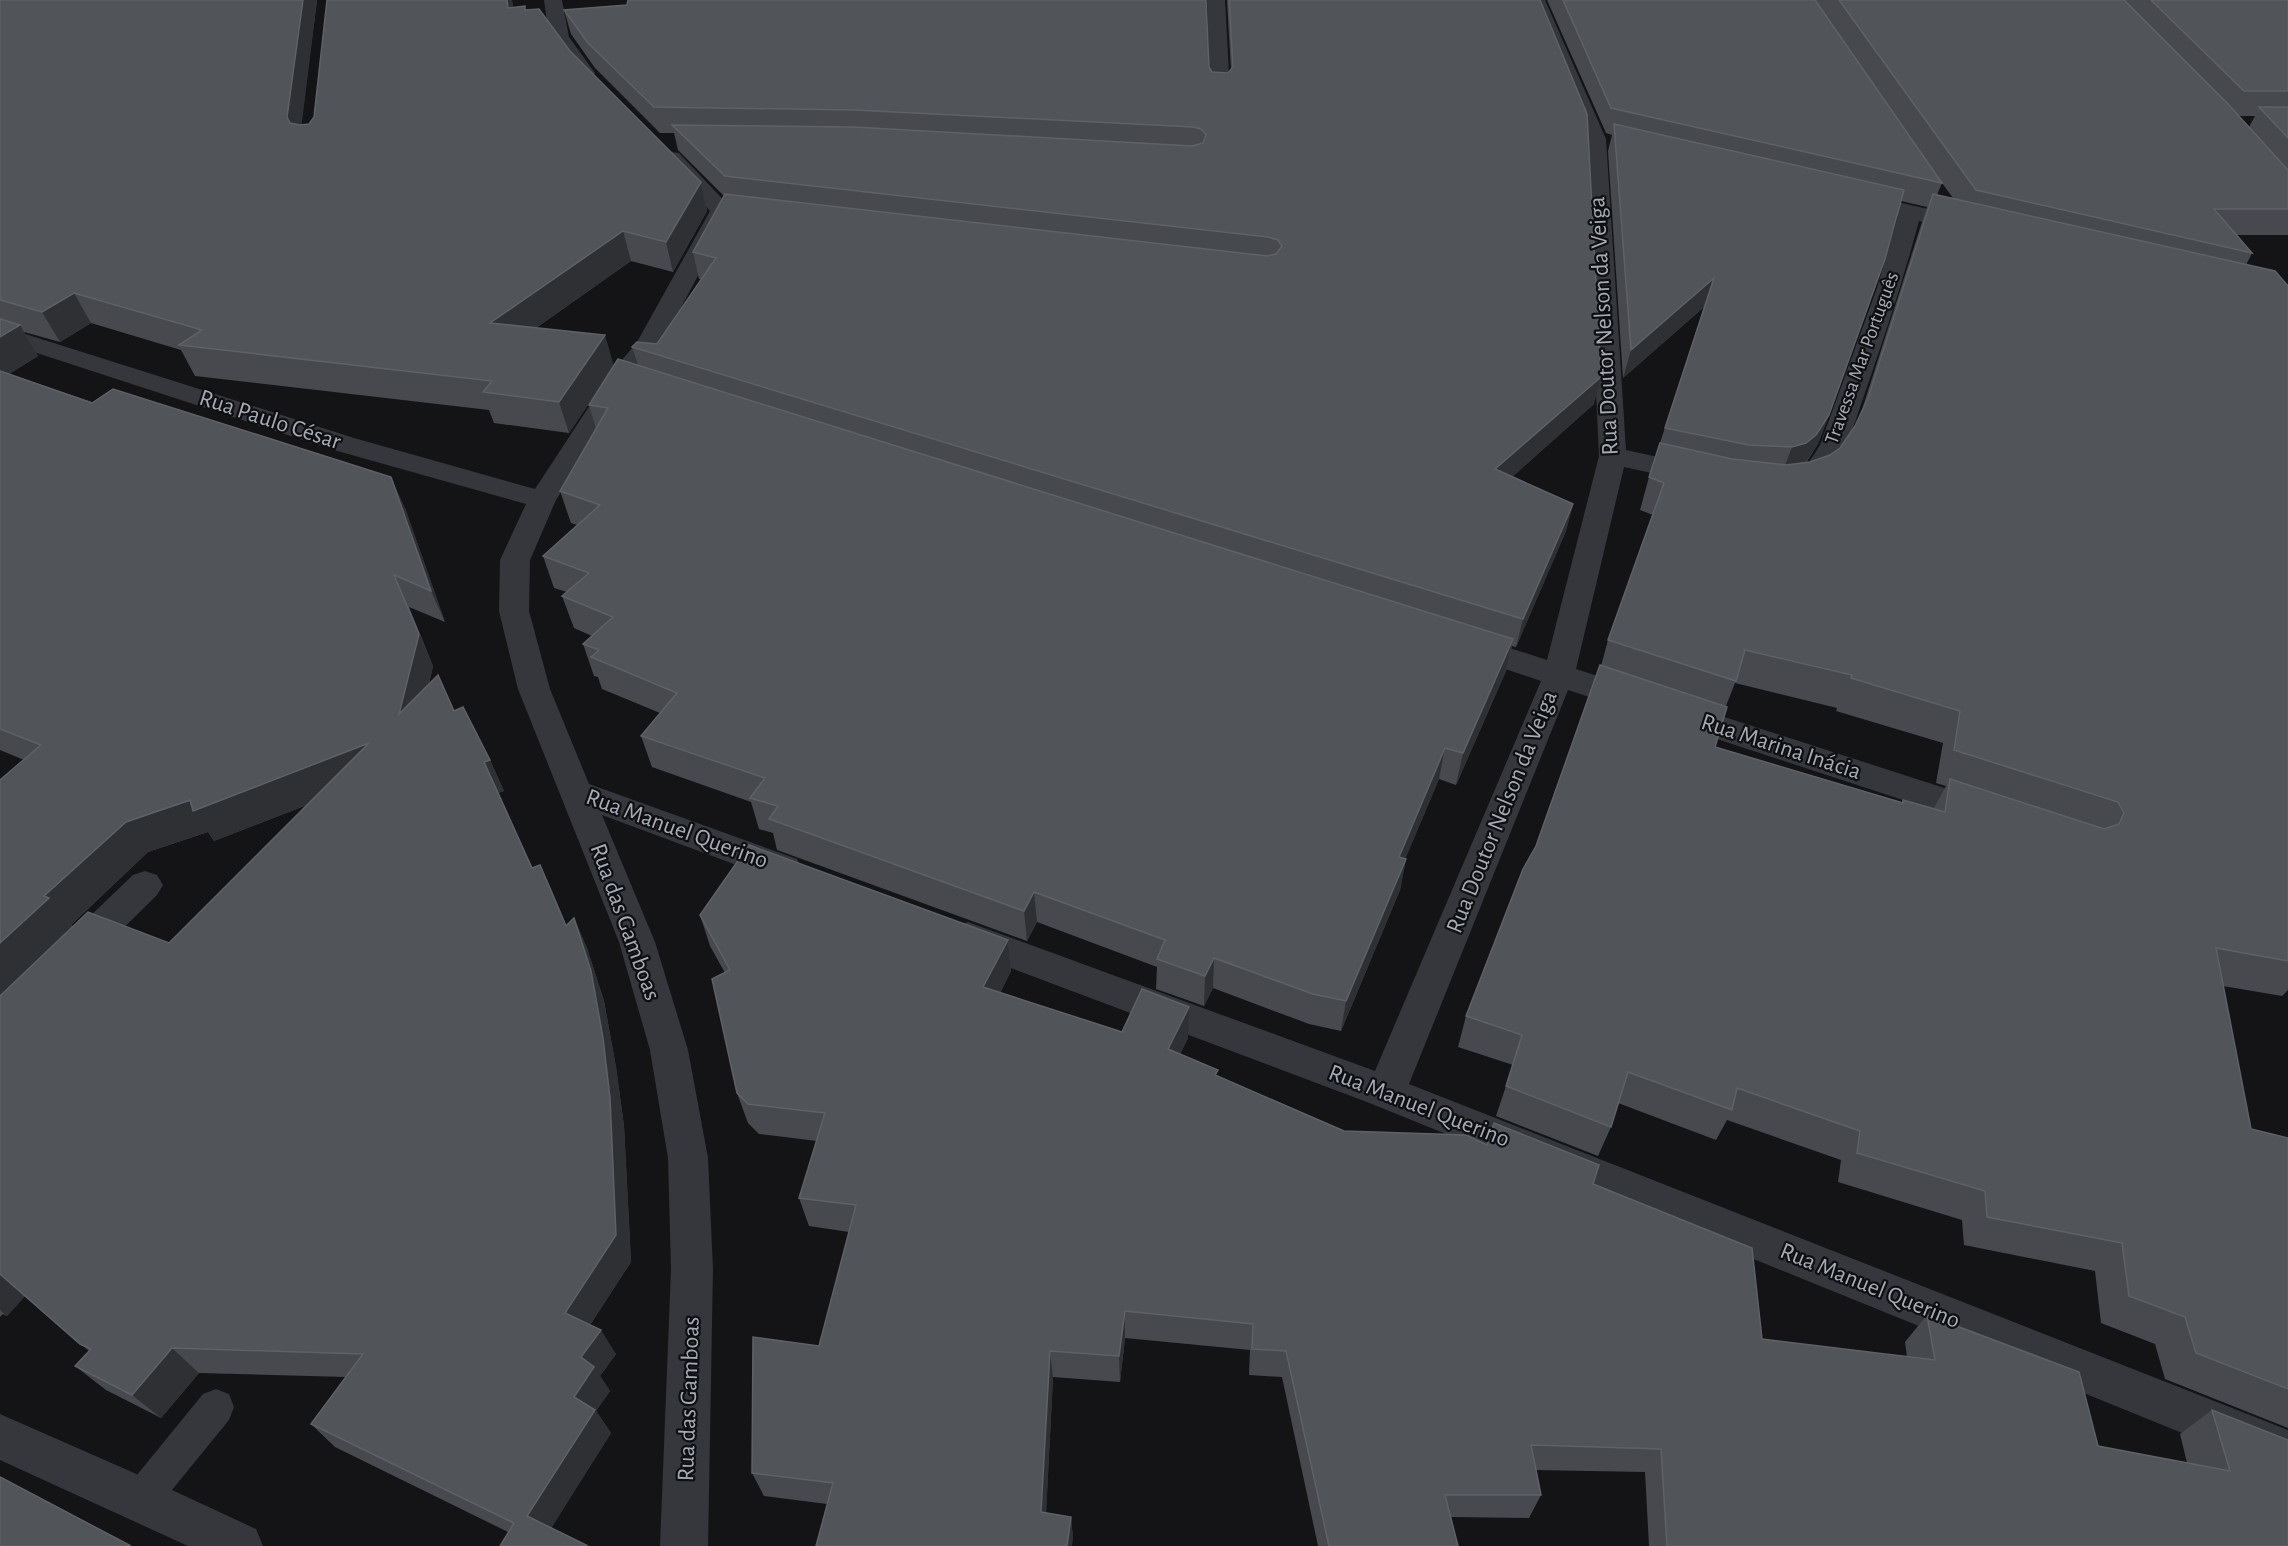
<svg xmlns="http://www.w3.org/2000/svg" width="2288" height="1546" font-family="'Alegreya Sans',sans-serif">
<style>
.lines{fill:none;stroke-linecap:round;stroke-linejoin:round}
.lane{fill:#35373c;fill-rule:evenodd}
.street{fill:#35373c;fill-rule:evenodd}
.wall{fill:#47494e;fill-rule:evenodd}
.shaded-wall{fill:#2e3033}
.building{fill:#515459;stroke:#5e6268;stroke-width:1.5}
.labels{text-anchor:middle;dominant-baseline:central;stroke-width:4.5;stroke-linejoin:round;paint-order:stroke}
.far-street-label{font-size:20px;fill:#a5acb7;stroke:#0f0f11}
.street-label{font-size:24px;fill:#a5acb7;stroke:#0f0f11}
</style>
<rect width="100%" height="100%" fill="#141416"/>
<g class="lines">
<path class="lane" d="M216 1389 229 1394 234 1407 229 1420 154 1512 141 1518 128 1512 122 1499 128 1486 203 1394Z"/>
<g class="street">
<path d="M544 0H562L569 37 595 73 592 77H578L549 37Z"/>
<path d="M1207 0H1225L1230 92 1227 96H1213L1210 92Z"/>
<path d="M1527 0H1545L1606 139 1626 450 1708 468 1712 474 1708 480 1698 483 1624 467 1576 669 1994 804 1999 813 1994 822 1982 826 1568 690 1409 1084 2288 1430V1476L1372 1104 955 947 950 937 955 927 968 922 1375 1071 1541 681 1455 652 1451 645 1455 638 1466 634 1547 660 1599 456 1584 139Z"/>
<path d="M671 152 679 153 733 210 661 345 630 382 556 500 530 560 529 611 550 689 589 784 797 859 802 869 797 879 785 883 602 815 655 942 688 1050 708 1158 713 1269 708 1546H660L671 1269 668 1158 650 1050 619 942 518 689 499 611 500 560 526 504 334 450 0 341V326L354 438 535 489 611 373 637 342 710 211 660 158 663 153Z"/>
<path d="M1854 192 1976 220 1979 225 1976 230 1968 232 1919 221C1904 277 1886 332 1867 387 1856 417 1849 450 1827 474 1816 487 1799 494 1782 490L1778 484C1783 476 1790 476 1798 471 1808 465 1814 455 1820 445L1877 288 1898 216 1846 204 1843 199 1846 194Z"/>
<path d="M145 871 157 875 163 885 157 895 90 961 77 966 64 961 59 951 64 941 133 875Z"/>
<path d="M0 1414 157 1483 256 1529 263 1546H188L0 1460Z"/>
</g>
</g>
<g class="wall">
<path d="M0 0H317L301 125 309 124 512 0 513 8 526 10 570 51 701 182 707 211 673 272 631 261 536 328 614 366 638 365 632 347 657 344 701 279H699L693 252 724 196 678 150 674 133H660L595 68 571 34 564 10 1209 67 1212 72 1228 73 1231 70 1227 0H1540L1594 404 1512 477 1573 504 1566 531 1516 647 1512 646 1506 671 1456 785 1439 779 1405 859H1406L1400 890 1341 1031 1309 1024 1213 988 1204 1006 1156 989 1157 967 1037 922 1027 941 777 850 773 833 759 829 751 802 652 767 641 736 660 713 602 689 598 677 594 676 583 644 592 636 574 628 562 596 567 592 554 588 543 556 577 525 571 523 560 491 596 429 589 405 612 369 569 433 494 423 489 410 195 376 181 350 91 323 60 342 24 332 38 356 9 374 405 508 445 622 409 607 433 666 429 684 454 711 490 760 504 791 498 793 532 868 540 865 566 925 574 918 587 948 604 1001 616 1067 624 1126 631 1262 590 1325 616 1354 600 1376 610 1391 596 1411 611 1433 551 1528 508 1532 335 1447 311 1424 346 1377 199 1373 161 1418 106 1390 75 1366 89 1351 25 1296 7 1316 3 1314 0 1317V780L24 760 0 750ZM307 805 169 943 73 926 71 925 148 852 208 832 214 841Z"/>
<path d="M1547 0H2288V235H2237L2252 253 2246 265 2288 286V990L2282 996 2223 986 2251 1129 2288 1138V1428L2165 1379 2155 1344 2101 1323 2095 1271 1964 1245 1962 1220 1838 1182 1841 1160 1727 1120 1716 1140 1618 1103 1611 1127 1598 1156 1496 1116 1513 1065 1458 1047 1466 1016 1536 846 1601 666 1608 640 1653 515 1640 510 1649 477 1704 307 1623 378 1608 151 1612 135 1606 133ZM2239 116H2255L2249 127ZM1942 183 1953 198 1937 195ZM1901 201 1927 207 1921 225 1860 416 1855 426 1840 448 1830 455 1810 462 1806 463 1818 444 1829 415ZM1735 683 1837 708 1836 711 1943 743 1936 783 1946 786 1934 808 1903 800 1902 803 1715 747 1726 706Z"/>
<path d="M700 915 1008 940 1011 971 1000 993 1122 1032 1188 1038 1180 1054 1217 1076 1344 1131 1487 1145 1593 1184 1762 1339 1907 1357 1905 1342 1927 1315 2098 1446 2187 1463 2180 1434 2212 1410 2288 1546H1649L1645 1472 1536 1470 1541 1495 1529 1518 1451 1517 1458 1546H1318L1282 1377 1249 1375 1250 1350 1125 1338 1120 1382 1053 1377 1046 1513 1071 1517 1073 1539 827 1504 764 1496 752 1473 819 1346 849 1232 809 1226 799 1198 817 1141 759 1134 748 1123 737 1093 725 973 710 946Z"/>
</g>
<g class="shaded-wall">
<path d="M303 0H317L299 146 287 117Z"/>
<path d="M507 0H512L516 36 508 8Z"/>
<path d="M701 182 707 211 673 272 666 242Z"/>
<path d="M623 231 631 261 500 353 490 323Z"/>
<path d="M1714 278 1705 306 1623 378 1631 350Z"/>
<path d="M74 293 91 323 60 342 42 312Z"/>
<path d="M20 325 38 356 0 380V337Z"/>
<path d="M605 335 614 366 569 433 559 402Z"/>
<path d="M1601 377 1594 404 1490 497 1495 469Z"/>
<path d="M1829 415 1818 444 1805 463 1781 476 1792 447Z"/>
<path d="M391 477 405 508 445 622 431 591Z"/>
<path d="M1573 504 1566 531 1516 647 1523 619Z"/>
<path d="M394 575 433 666 414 745 399 714Z"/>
<path d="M1513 639 1506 671 1456 785 1463 753Z"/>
<path d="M369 743 386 774 214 841 208 832 148 852 71 925 74 928 0 998V943L44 896 126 822Z"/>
<path d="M1445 748 1439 779 1393 888 1399 857Z"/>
<path d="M490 760 504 791 498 793 484 762Z"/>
<path d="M1406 859 1400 890 1341 1031 1346 1001Z"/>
<path d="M540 865 554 895 579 956 566 926Z"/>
<path d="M1034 892 1037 922 1027 941 1024 911Z"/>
<path d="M574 918 587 948 604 1001 616 1067 624 1126 631 1262 581 1339 565 1313Z"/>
<path d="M1008 940 1011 971 987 1018 983 987Z"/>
<path d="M1214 958 1213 988 1204 1006 1205 976Z"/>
<path d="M1189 1007 1188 1038 1168 1079V1049Z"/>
<path d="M0 1274 26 1295 7 1316 0 1310Z"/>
<path d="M1125 1311V1338L1120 1382 1119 1356Z"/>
<path d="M601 1330 616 1354 600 1376 610 1391 596 1411 611 1433 545 1538 527 1516 574 1397 581 1357Z"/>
<path d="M172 1348 199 1373 161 1418 132 1395Z"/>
<path d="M1050 1351 1053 1377 1045 1535 1041 1512Z"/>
<path d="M1071 1517 1073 1539 1072 1546H1067Z"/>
</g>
<g class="building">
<path d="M0 0H303L287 117 290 123 300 125 309 124 314 117 327 0H507L508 8 525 6V10L539 9 570 51 701 182 666 242 623 231 490 323 605 335 559 402 483 392 492 381 179 345 202 330 74 293 42 312 0 300Z"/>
<path d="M628 0H1206L1209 67 1212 72 1228 73 1233 67 1229 0H1540L1587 114 1601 377 1495 469 1573 504 1523 619 632 347 637 342 657 344 716 258 693 252 725 194 1267 256 1276 254 1282 246 1278 240 1268 237 725 176 672 125 854 127 1192 146 1203 143 1206 135 1201 129 1193 127 855 110 654 107 588 43 564 10 627 5Z"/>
<path d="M1563 0H1815L1942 183 1611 108Z"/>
<path d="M1839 0H2124L2228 104 2288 170V209H2214L2252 253 1976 190Z"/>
<path d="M2151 0H2288V91H2244Z"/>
<path d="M2259 107H2288V138Z"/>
<path d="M1614 124 1904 190 1885 259 1829 415 1816 435 1806 443 1792 447 1749 445 1665 428 1714 278 1631 350Z"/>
<path d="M1933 194 2275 271 2288 286V961L2216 948 2251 1129 2288 1138V1389L2196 1353 2185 1317 2129 1296 2122 1243 1987 1217 1985 1191 1857 1153 1860 1131 1737 1088 1732 1110 1628 1072 1611 1127 1506 1086 1522 1035 1466 1016 1523 869 1536 846 1600 665 1727 707 1715 747 1903 803V800L1945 812 1950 779 2104 829 2119 824 2124 813 2118 802 1954 750 1960 711 1851 678 1852 675 1745 650 1736 681 1608 640 1664 483 1649 477 1660 443 1732 459 1786 465 1810 462 1830 455 1840 448 1855 426 1868 398Z"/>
<path d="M0 319 20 325 0 337Z"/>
<path d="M618 359 1513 639 1463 753 1445 748 1399 857 1406 859 1346 1001 1313 994 1214 958 1205 976 1157 959 1165 940 1034 892 1024 911 769 819 778 806 750 798 765 778 641 736 677 693 591 657 599 650 583 644 613 617 562 596 589 573 543 556 600 505 560 491 608 408 589 405Z"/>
<path d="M0 371 92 403 113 389 391 477 431 591 394 575 419 634 399 714 438 675 454 711 463 707 490 760 484 762 532 868 540 865 566 926 574 918 591 971 603 1038 610 1098 616 1235 565 1313 601 1330 581 1357 594 1367 574 1397 595 1410 527 1516 588 1546H500L514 1523 311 1424 363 1354 172 1348 132 1395 75 1366 91 1349 80 1344 0 1274V996L88 912 169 943 369 743 193 811 190 800 126 822 44 896 49 898 0 943V780L41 745 0 729Z"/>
<path d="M749 845 1008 940 983 987 1122 1032 1142 989 1189 1007 1168 1049 1218 1070 1215 1075 1344 1131 1466 1135 1487 1145 1494 1123 1599 1165 1593 1184 1752 1248 1762 1339 1935 1360 1927 1315 2079 1372 2098 1446 2230 1471 2212 1410 2288 1440V1546H1667L1661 1449 1531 1445 1541 1495H1445L1458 1546H1329L1286 1351 1252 1349 1253 1324 1125 1311 1119 1356 1050 1351 1041 1512 1071 1517 1067 1546H816L833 1483 752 1473 753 1337 819 1346 856 1205 799 1198 825 1113 748 1104 737 1093 712 979 730 970 700 915Z"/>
<path d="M0 1477 131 1546H0Z"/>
</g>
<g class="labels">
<g class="far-street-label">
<text transform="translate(1862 358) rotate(-70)">Travessa Mar Português</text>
</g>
<g class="street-label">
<text transform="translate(1604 326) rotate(-93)">Rua Doutor Nelson da Veiga</text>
<text transform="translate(270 420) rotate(18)">Rua Paulo César</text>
<text transform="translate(1781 747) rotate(18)">Rua Marina Inácia</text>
<text transform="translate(1502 812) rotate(-68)">Rua Doutor Nelson da Veiga</text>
<text transform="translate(677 829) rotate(20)">Rua Manuel Querino</text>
<text transform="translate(625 922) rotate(70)">Rua das Gamboas</text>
<text transform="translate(1419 1106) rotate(21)">Rua Manuel Querino</text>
<text transform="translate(1870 1286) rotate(22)">Rua Manuel Querino</text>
<text transform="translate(689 1399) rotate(-88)">Rua das Gamboas</text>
</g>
</g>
</svg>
